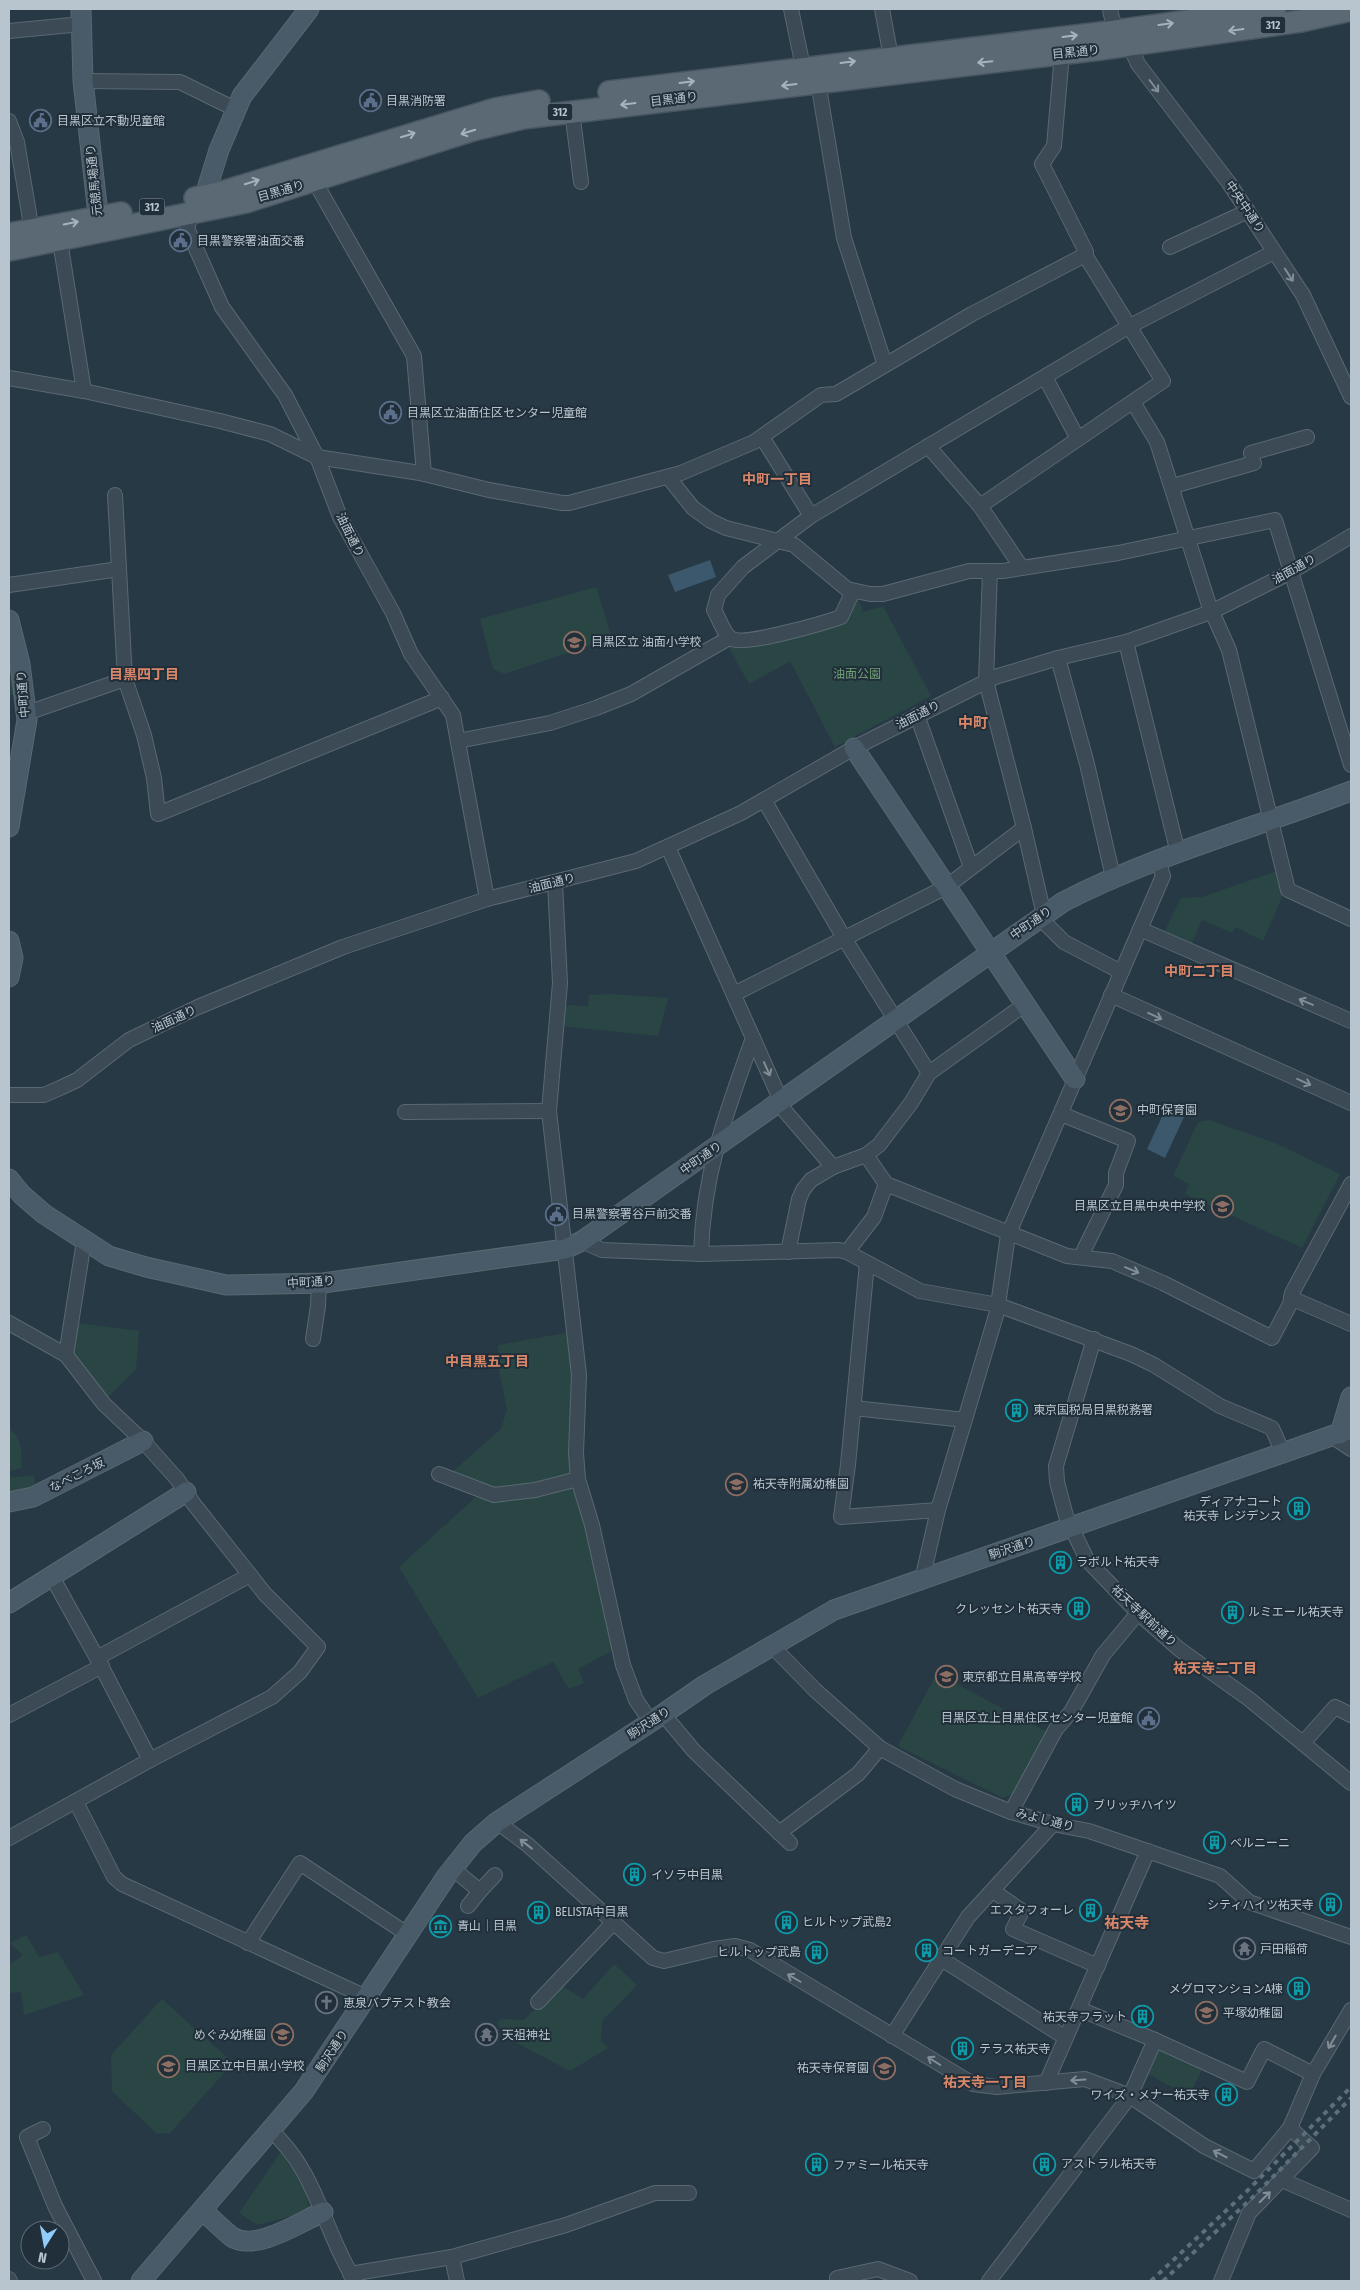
<svg xmlns="http://www.w3.org/2000/svg" width="1360" height="2290" font-family="'Fira Sans Condensed','Noto Sans JP',sans-serif">
<style>
.green{fill:#294644}
.water{fill:#3b586c}
.lines{fill:none;stroke-linecap:round;stroke-linejoin:round}
.street-casing{stroke:#5a6872;stroke-width:16}
.secondary-casing{stroke:#5a6872;stroke-width:21}
.primary-casing{stroke:#485661;stroke-width:24}
.street{stroke:#3b4a54;stroke-width:14}
.secondary{stroke:#495a68;stroke-width:19}
.primary{stroke:#5a6974;stroke-width:21}
.rail{stroke:#5d6f7b;stroke-width:4;stroke-dasharray:5 5;stroke-linecap:butt}
.oneway{stroke:#a6b3bc}
.oneway2{stroke:#808e97}
.labels{text-anchor:middle;dominant-baseline:central;stroke-width:4;stroke-linejoin:round;paint-order:stroke}
.shield{fill:#202f3a;stroke:#8b98a2;stroke-width:1}
.shield-label{font-size:11px;font-weight:bold;fill:#b9c5ce}
.street-label{font-size:12px;fill:#b9c5ce;stroke:#202f3a}
.poi-label{font-size:12px;fill:#b9c5ce;stroke:#202f3a;text-anchor:start}
.park-label{font-size:12px;fill:#709f72;stroke:#202f3a}
.neighbourhood-label{font-size:14px;font-weight:bold;fill:#da8668;stroke:#202f3a}
.quarter-label{font-size:15px;font-weight:bold;fill:#da8668;stroke:#202f3a}
</style>
<rect width="100%" height="100%" fill="#273945"/>
<g class="green">
<path d="M596 587 612 638 504 674 493 669 480 619Z"/>
<path d="M859 600 863 612 883 606 931 696 835 747 790 661 749 684 728 646 835 626 852 602Z"/>
<path d="M12 661 17 694 9 696V662Z"/>
<path d="M1280 870 1285 890 1263 941 1235 927 1232 933 1202 920 1190 947 1163 935 1181 898 1202 897Z"/>
<path d="M610 994 668 998 658 1036 561 1026 565 1005 588 1006 589 995Z"/>
<path d="M1209 1120 1275 1143 1340 1174 1302 1248 1185 1194 1189 1184 1173 1176 1198 1122Z"/>
<path d="M71 1322 139 1331 136 1369 104 1401 66 1355Z"/>
<path d="M570 1332 576 1386 574 1472 570 1477 494 1491 450 1474 501 1429 507 1409 499 1371 498 1345Z"/>
<path d="M9 1429C23 1438 21 1452 22 1468L9 1471Z"/>
<path d="M34 1475 35 1484 27 1489 9 1492V1478Z"/>
<path d="M572 1485 576 1488 615 1649 578 1669 584 1683 569 1689 553 1662 478 1698 399 1567 479 1494Z"/>
<path d="M938 1674 1047 1732 1013 1794 1003 1798 898 1746 933 1680Z"/>
<path d="M26 1935 39 1957 58 1952 84 1995 24 2015 21 1992 9 1993V1965L23 1955 10 1943Z"/>
<path d="M614 1964 637 1985 602 2021 601 2040 608 2048 570 2071 500 2034 502 2030 497 2024 500 2019 524 2020 559 1984 583 1999Z"/>
<path d="M162 1999 233 2063 170 2133 157 2134 112 2091 111 2055Z"/>
<path d="M1157 2047 1202 2069 1189 2096 1146 2073Z"/>
<path d="M281 2152 306 2192 310 2211 257 2225 239 2213Z"/>
</g>
<g class="water">
<path d="M710 560 716 577 675 592 668 575Z"/>
<path d="M1166 1108 1184 1117 1165 1158 1147 1149Z"/>
</g>
<g class="lines">
<defs>
<g id="street">
<path d="M791 9 803 67"/>
<path d="M882 9 891 57"/>
<path d="M1110 9C1112 30 1131 44 1138 64L1229 183 1303 295 1351 397"/>
<path d="M9 31 82 24"/>
<path d="M83 81 180 82 235 109"/>
<path d="M818 82 844 238 885 365"/>
<path d="M572 111 581 182"/>
<path d="M9 121 17 142 32 231"/>
<path d="M315 182 414 356 424 474"/>
<path d="M192 213 187 228 222 307 285 395 317 457 340 517 393 613 411 654 453 715 487 899"/>
<path d="M60 241 84 391"/>
<path d="M1170 247 1248 211"/>
<path d="M1045 377 1078 439"/>
<path d="M9 378 84 391 220 421 270 434 317 457 420 473 489 490 562 503H569L681 473 754 442 821 395 836 394 972 314 1085 255 1086 252 1042 164 1054 146 1062 54"/>
<path d="M1133 402 1157 442 1209 605 1229 650 1288 890 1351 919"/>
<path d="M762 437 811 516"/>
<path d="M928 446 980 506 1022 568"/>
<path d="M1251 453 1307 437"/>
<path d="M669 478 693 508 711 521 726 528 794 545 847 589 870 594H883L969 571H1003L1118 553 1275 520 1351 765"/>
<path d="M1173 486 1254 463"/>
<path d="M115 495 125 679 144 735 154 778 158 814 442 698"/>
<path d="M980 506 1163 381 1085 255"/>
<path d="M990 571 986 681 1024 828 1046 924 1064 942 1121 972"/>
<path d="M9 585 119 569"/>
<path d="M853 591 841 617C824 623 745 646 732 639 724 635 719 618 714 610L718 595 743 567 811 516 1128 327 1274 252"/>
<path d="M1126 642 1178 853"/>
<path d="M1058 658 1087 764 1113 877"/>
<path d="M27 713 125 679"/>
<path d="M917 715 971 867"/>
<path d="M458 741 550 723 596 708 631 694 729 638"/>
<path d="M764 800 844 938 929 1073"/>
<path d="M668 847 781 1101"/>
<path d="M555 883 560 983 549 1111 579 1375 576 1453 578 1479 592 1525 623 1665 636 1700 651 1722"/>
<path d="M1140 929 1351 1021"/>
<path d="M734 994 946 887 1024 828"/>
<path d="M1111 995 1351 1103"/>
<path d="M9 1095H44L60 1088 77 1080 129 1040 198 1007 343 947 487 899 636 861 741 813 854 748 995 677 1058 658 1126 642 1211 612 1291 572 1351 536"/>
<path d="M778 1103 833 1167"/>
<path d="M405 1112 549 1111"/>
<path d="M1061 1114 1128 1141 1116 1173V1185L1084 1250 1085 1257"/>
<path d="M866 1155 886 1184 1067 1256 1112 1261 1163 1283 1272 1338 1290 1304 1292 1293 1351 1184"/>
<path d="M582 1241 602 1250 701 1254 839 1250 847 1252 920 1291 998 1305 1131 1354 1154 1365 1220 1406 1272 1428 1284 1455"/>
<path d="M788 1252 799 1199 803 1190 811 1180 833 1167 866 1155 879 1145 911 1103 929 1073 1024 1005"/>
<path d="M847 1252 874 1217 886 1184"/>
<path d="M701 1254C703 1174 726 1113 753 1038"/>
<path d="M867 1263 848 1465 841 1517 938 1510"/>
<path d="M1291 1298 1351 1324"/>
<path d="M9 1323 66 1355 104 1404 143 1441 177 1479 193 1503 265 1594 318 1647 300 1672 272 1697 150 1760 9 1838"/>
<path d="M313 1339 318 1306 319 1283"/>
<path d="M1094 1339 1056 1466 1057 1482 1066 1516 1087 1560 1138 1613 1179 1649 1249 1699 1351 1783"/>
<path d="M66 1355 84 1241"/>
<path d="M854 1408 965 1420"/>
<path d="M1333 1437 1351 1449"/>
<path d="M439 1474 494 1495 535 1490 578 1479"/>
<path d="M51 1575 97 1658 150 1760"/>
<path d="M922 1580 938 1510 997 1312 1008 1235 1163 876 1158 860"/>
<path d="M771 1645 815 1690 880 1748 955 1789 1011 1812 1053 1824 1089 1831 1220 1876 1249 1902 1351 1937"/>
<path d="M97 1658 250 1575"/>
<path d="M663 1714 694 1751 790 1843"/>
<path d="M9 1715 102 1666"/>
<path d="M1303 1743 1335 1707 1351 1715"/>
<path d="M76 1802 114 1877 122 1884 366 1997"/>
<path d="M1011 1812 1056 1729 1071 1712 1103 1655 1138 1613"/>
<path d="M497 1822 528 1845 653 1958 664 1961 714 1949 735 1946 750 1950 973 2084 997 2087 1085 2079 1130 2096 1204 2146 1254 2171 1290 2128 1313 2074 1351 2010"/>
<path d="M779 1833 858 1774 880 1748"/>
<path d="M453 1869 480 1891 495 1875"/>
<path d="M993 1891 1022 1911 1013 1929 1098 1966"/>
<path d="M468 1906 480 1891"/>
<path d="M248 1943 300 1863 407 1934"/>
<path d="M940 1958 1066 2038"/>
<path d="M538 2002 612 1924"/>
<path d="M1079 2009 1155 2040 1247 2082 1264 2049 1313 2074"/>
<path d="M892 2036 968 1917 1053 1824"/>
<path d="M1046 2083 1148 1851"/>
<path d="M43 2129 27 2137 55 2206 94 2281"/>
<path d="M270 2130C316 2169 324 2232 355 2281"/>
<path d="M1282 2180 1351 2210"/>
<path d="M452 2257 457 2281"/>
<path d="M350 2274 452 2257 566 2225 655 2193H689"/>
<path d="M837 2278 878 2269 910 2281"/>
<path d="M9 2279 10 2281"/>
<path d="M989 2281 1130 2096 1155 2040"/>
<path d="M1221 2281 1249 2213 1312 2148 1290 2128"/>
</g>
<g id="secondary">
<path d="M81 9 83 81 100 232"/>
<path d="M198 205 205 195 219 150 242 96 309 9"/>
<path d="M9 620 20 664 27 720 9 827"/>
<path d="M854 748 1075 1079"/>
<path d="M9 941 13 958 9 977"/>
<path d="M9 1179 22 1195 44 1214 109 1256 146 1267 226 1285 323 1283 565 1249 582 1241 1063 902C1154 855 1255 828 1351 791"/>
<path d="M1340 1434 1351 1397"/>
<path d="M9 1502 33 1497 143 1441"/>
<path d="M9 1603 186 1492"/>
<path d="M203 2211C212 2219 222 2229 232 2237 256 2252 300 2222 323 2212"/>
<path d="M141 2281 304 2091 446 1877 473 1843 497 1822 663 1714 705 1685 834 1610 1351 1429"/>
</g>
<g id="primary">
<path d="M609 92 1101 33 1275 9"/>
<path d="M195 198 219 193 495 109 539 101"/>
<path d="M9 234 121 213"/>
<path d="M9 250 246 202 473 130 523 118 1101 49 1301 21 1351 10"/>
</g>
</defs>
<use href="#street" class="street-casing"/>
<use href="#secondary" class="secondary-casing"/>
<use href="#primary" class="primary-casing"/>
<use href="#street" class="street"/>
<use href="#secondary" class="secondary"/>
<use href="#primary" class="primary"/>
<g class="rail">
<path d="M1151 2281 1246 2192 1351 2087"/>
<path d="M1163 2281 1253 2197 1351 2098"/>
</g>
</g>
<defs><path id="oneway-shaft" d="M-6 0H5M1.5-3L5.5 0L1.5 3" fill="none" stroke-width="1.6" stroke-linecap="round" stroke-linejoin="round" transform="scale(1.25)"/></defs>
<g class="oneway">
<use href="#oneway-shaft" transform="translate(1166 24) rotate(-8)"/>
<use href="#oneway-shaft" transform="translate(1236 30) rotate(172)"/>
<use href="#oneway-shaft" transform="translate(1070 36) rotate(-7)"/>
<use href="#oneway-shaft" transform="translate(848 62) rotate(-7)"/>
<use href="#oneway-shaft" transform="translate(985 62) rotate(174)"/>
<use href="#oneway-shaft" transform="translate(687 82) rotate(-7)"/>
<use href="#oneway-shaft" transform="translate(789 85) rotate(173)"/>
<use href="#oneway-shaft" transform="translate(628 104) rotate(173)"/>
<use href="#oneway-shaft" transform="translate(468 132) rotate(163)"/>
<use href="#oneway-shaft" transform="translate(408 135) rotate(-17)"/>
<use href="#oneway-shaft" transform="translate(252 182) rotate(-17)"/>
<use href="#oneway-shaft" transform="translate(71 223) rotate(-11)"/>
</g>
<g class="oneway2">
<use href="#oneway-shaft" transform="translate(1154 86) rotate(53)"/>
<use href="#oneway-shaft" transform="translate(1289 275) rotate(57)"/>
<use href="#oneway-shaft" transform="translate(1306 1002) rotate(-157)"/>
<use href="#oneway-shaft" transform="translate(1155 1016) rotate(25)"/>
<use href="#oneway-shaft" transform="translate(767 1069) rotate(66)"/>
<use href="#oneway-shaft" transform="translate(1304 1082) rotate(24)"/>
<use href="#oneway-shaft" transform="translate(1132 1270) rotate(23)"/>
<use href="#oneway-shaft" transform="translate(526 1844) rotate(-142)"/>
<use href="#oneway-shaft" transform="translate(794 1978) rotate(-150)"/>
<use href="#oneway-shaft" transform="translate(1332 2042) rotate(120)"/>
<use href="#oneway-shaft" transform="translate(934 2061) rotate(-148)"/>
<use href="#oneway-shaft" transform="translate(1078 2080) rotate(176)"/>
<use href="#oneway-shaft" transform="translate(1220 2154) rotate(-153)"/>
<use href="#oneway-shaft" transform="translate(1265 2197) rotate(-45)"/>
</g>
<defs>
<symbol id="civic-ring" viewBox="-11 -11 22 22"><circle r="9.5" fill="#202f3a" stroke="#5c6f8a" stroke-width="1.5"/><path d="M-.6-6.5H3V-4.5H.6V-3L4-1V1h2V6H-6V1h2V-1L-.6-3ZM-1.2 2.5V6h2.4V2.5Z" fill="#5c6f8a"/></symbol>
<symbol id="school-ring" viewBox="-11 -11 22 22"><circle r="9.5" fill="#202f3a" stroke="#8d6e63" stroke-width="1.5"/><path d="M0-5L7-2L0 1L-7-2ZM-4 1L0 2.5L4 1V4Q0 6-4 4Z" fill="#8d6e63"/></symbol>
<symbol id="building-ring" viewBox="-11 -11 22 22"><circle r="9.5" fill="#202f3a" stroke="#0f9aa8" stroke-width="1.5"/><path d="M-4-6H4V6H1V3H-1V6H-4ZM-2.5-4.3h1.7v1.8h-1.7ZM.8-4.3h1.7v1.8H.8ZM-2.5-1h1.7V.8h-1.7ZM.8-1h1.7V.8H.8Z" fill="#0f9aa8"/></symbol>
<symbol id="museum-ring" viewBox="-11 -11 22 22"><circle r="9.5" fill="#202f3a" stroke="#0f9aa8" stroke-width="1.5"/><path d="M0-6L6-3V-2H-6V-3ZM-5-1h2V3h-2ZM-1-1h2V3h-2ZM3-1h2V3H3ZM-6 4H6V6H-6Z" fill="#0f9aa8"/></symbol>
<symbol id="temple-ring" viewBox="-11 -11 22 22"><circle r="9.5" fill="#202f3a" stroke="#6b7280" stroke-width="1.5"/><path d="M0-6L5-2H3V0L6.5 2.5H4V6H1.5V3h-3V6H-4V2.5H-6.5L-3 0V-2H-5Z" fill="#6b7280"/></symbol>
<symbol id="church-ring" viewBox="-11 -11 22 22"><circle r="9.5" fill="#202f3a" stroke="#6b7280" stroke-width="1.5"/><path d="M-1.2-6h2.4v3.5h3.3v2.4h-3.3V6h-2.4V-.1h-3.3v-2.4h3.3Z" fill="#6b7280"/></symbol>
</defs>
<g fill-rule="evenodd">
<use href="#civic-ring" x="358" y="88" width="25" height="25"/>
<use href="#civic-ring" x="28" y="108" width="25" height="25"/>
<use href="#civic-ring" x="168" y="228" width="25" height="25"/>
<use href="#civic-ring" x="378" y="400" width="25" height="25"/>
<use href="#school-ring" x="562" y="630" width="25" height="25"/>
<use href="#school-ring" x="1108" y="1098" width="25" height="25"/>
<use href="#school-ring" x="1210" y="1194" width="25" height="25"/>
<use href="#civic-ring" x="544" y="1202" width="25" height="25"/>
<use href="#building-ring" x="1004" y="1398" width="25" height="25"/>
<use href="#school-ring" x="724" y="1472" width="25" height="25"/>
<use href="#building-ring" x="1286" y="1496" width="25" height="25"/>
<use href="#building-ring" x="1048" y="1550" width="25" height="25"/>
<use href="#building-ring" x="1066" y="1596" width="25" height="25"/>
<use href="#building-ring" x="1220" y="1600" width="25" height="25"/>
<use href="#school-ring" x="934" y="1664" width="25" height="25"/>
<use href="#civic-ring" x="1136" y="1706" width="25" height="25"/>
<use href="#building-ring" x="1064" y="1792" width="25" height="25"/>
<use href="#building-ring" x="1202" y="1830" width="25" height="25"/>
<use href="#building-ring" x="622" y="1862" width="25" height="25"/>
<use href="#building-ring" x="1318" y="1892" width="25" height="25"/>
<use href="#building-ring" x="1078" y="1898" width="25" height="25"/>
<use href="#building-ring" x="526" y="1900" width="25" height="25"/>
<use href="#building-ring" x="774" y="1910" width="25" height="25"/>
<use href="#museum-ring" x="428" y="1914" width="25" height="25"/>
<use href="#temple-ring" x="1232" y="1936" width="25" height="25"/>
<use href="#building-ring" x="914" y="1938" width="25" height="25"/>
<use href="#building-ring" x="804" y="1940" width="25" height="25"/>
<use href="#building-ring" x="1286" y="1976" width="25" height="25"/>
<use href="#church-ring" x="314" y="1990" width="25" height="25"/>
<use href="#school-ring" x="1194" y="2000" width="25" height="25"/>
<use href="#building-ring" x="1130" y="2004" width="25" height="25"/>
<use href="#school-ring" x="270" y="2022" width="25" height="25"/>
<use href="#temple-ring" x="474" y="2022" width="25" height="25"/>
<use href="#building-ring" x="950" y="2036" width="25" height="25"/>
<use href="#school-ring" x="156" y="2054" width="25" height="25"/>
<use href="#school-ring" x="872" y="2056" width="25" height="25"/>
<use href="#building-ring" x="1214" y="2082" width="25" height="25"/>
<use href="#building-ring" x="1032" y="2152" width="25" height="25"/>
<use href="#building-ring" x="804" y="2152" width="25" height="25"/>
</g>
<g class="labels">
<g class="shield">
<rect x="1260.5" y="16.5" width="25" height="17" rx="4"/>
<rect x="547.5" y="103.5" width="25" height="17" rx="4"/>
<rect x="139.5" y="198.5" width="25" height="17" rx="4"/>
</g>
<g class="shield-label">
<text x="1273" y="25">312</text>
<text x="560" y="112">312</text>
<text x="152" y="207">312</text>
</g>
<g class="street-label">
<text transform="translate(1076 52) rotate(-6)">目黒通り</text>
<text transform="translate(674 99) rotate(-7)">目黒通り</text>
<text transform="translate(94 180) rotate(-96)">元競馬場通り</text>
<text transform="translate(281 191) rotate(-16)">目黒通り</text>
<text transform="translate(1245 207) rotate(56)">中央中通り</text>
<text transform="translate(350 535) rotate(64)">油面通り</text>
<text transform="translate(1294 569) rotate(-29)">油面通り</text>
<text transform="translate(23 694) rotate(-95)">中町通り</text>
<text transform="translate(918 715) rotate(-27)">油面通り</text>
<text transform="translate(552 883) rotate(-14)">油面通り</text>
<text transform="translate(1031 923) rotate(-35)">中町通り</text>
<text transform="translate(174 1019) rotate(-25)">油面通り</text>
<text transform="translate(701 1158) rotate(-35)">中町通り</text>
<text transform="translate(311 1282) rotate(-4)">中町通り</text>
<text transform="translate(77 1475) rotate(-27)">なべころ坂</text>
<text transform="translate(1012 1548) rotate(-19)">駒沢通り</text>
<text transform="translate(1144 1616) rotate(43)">祐天寺駅前通り</text>
<text transform="translate(649 1723) rotate(-33)">駒沢通り</text>
<text transform="translate(1045 1820) rotate(14)">みよし通り</text>
<text transform="translate(332 2051) rotate(-57)">駒沢通り</text>
</g>
<g class="poi-label">
<text x="386" y="101">目黒消防署</text>
<text x="57" y="121">目黒区立不動児童館</text>
<text x="197" y="241">目黒警察署油面交番</text>
<text x="407" y="413">目黒区立油面住区センター児童館</text>
<text x="591" y="642">目黒区立 油面小学校</text>
<text x="1137" y="1110">中町保育園</text>
<text x="1206" y="1206" text-anchor="end">目黒区立目黒中央中学校</text>
<text x="572" y="1214">目黒警察署谷戸前交番</text>
<text x="1033" y="1410">東京国税局目黒税務署</text>
<text x="753" y="1484">祐天寺附属幼稚園</text>
<text x="1282" y="1502" text-anchor="end">ディアナコート<tspan x="1282" dy="14">祐天寺 レジデンス</tspan></text>
<text x="1076" y="1562">ラボルト祐天寺</text>
<text x="1063" y="1609" text-anchor="end">クレッセント祐天寺</text>
<text x="1248" y="1612">ルミエール祐天寺</text>
<text x="962" y="1677">東京都立目黒高等学校</text>
<text x="1133" y="1718" text-anchor="end">目黒区立上目黒住区センター児童館</text>
<text x="1093" y="1805">ブリッヂハイツ</text>
<text x="1230" y="1843">ベルニーニ</text>
<text x="651" y="1875">イソラ中目黒</text>
<text x="1314" y="1905" text-anchor="end">シティハイツ祐天寺</text>
<text x="1074" y="1910" text-anchor="end">エスタフォーレ</text>
<text x="555" y="1912">BELISTA中目黒</text>
<text x="802" y="1922">ヒルトップ武島2</text>
<text x="457" y="1926">青山｜目黒</text>
<text x="1260" y="1949">戸田稲荷</text>
<text x="942" y="1951">コートガーデニア</text>
<text x="801" y="1952" text-anchor="end">ヒルトップ武島</text>
<text x="1283" y="1989" text-anchor="end">メグロマンションA棟</text>
<text x="343" y="2003">恵泉バプテスト教会</text>
<text x="1223" y="2013">平塚幼稚園</text>
<text x="1127" y="2017" text-anchor="end">祐天寺フラット</text>
<text x="266" y="2035" text-anchor="end">めぐみ幼稚園</text>
<text x="502" y="2035">天祖神社</text>
<text x="979" y="2049">テラス祐天寺</text>
<text x="185" y="2066">目黒区立中目黒小学校</text>
<text x="869" y="2068" text-anchor="end">祐天寺保育園</text>
<text x="1210" y="2095" text-anchor="end">ワイズ・メナー祐天寺</text>
<text x="1061" y="2164">アストラル祐天寺</text>
<text x="833" y="2165">ファミール祐天寺</text>
</g>
<g class="park-label">
<text x="857" y="674">油面公園</text>
</g>
<g class="neighbourhood-label">
<text x="777" y="479">中町一丁目</text>
<text x="144" y="674">目黒四丁目</text>
<text x="1199" y="971">中町二丁目</text>
<text x="487" y="1361">中目黒五丁目</text>
<text x="1215" y="1668">祐天寺二丁目</text>
<text x="985" y="2082">祐天寺一丁目</text>
</g>
<g class="quarter-label">
<text x="973" y="723">中町</text>
<text x="1127" y="1923">祐天寺</text>
</g>
</g>
<rect width="1360" height="2290" fill="none" stroke="#b9c5ce" stroke-width="20"/>
<g transform="translate(45 2245) rotate(191)"><circle r="24" fill="#202f3a" stroke="#5d6b75"/>
<path d="M0-4L9 19L0 12L-9 19Z" fill="#90ccfb"/>
<text y="-8" font-size="14" font-weight="bold" text-anchor="middle" fill="#b9c5ce">N</text>
</g>
</svg>
